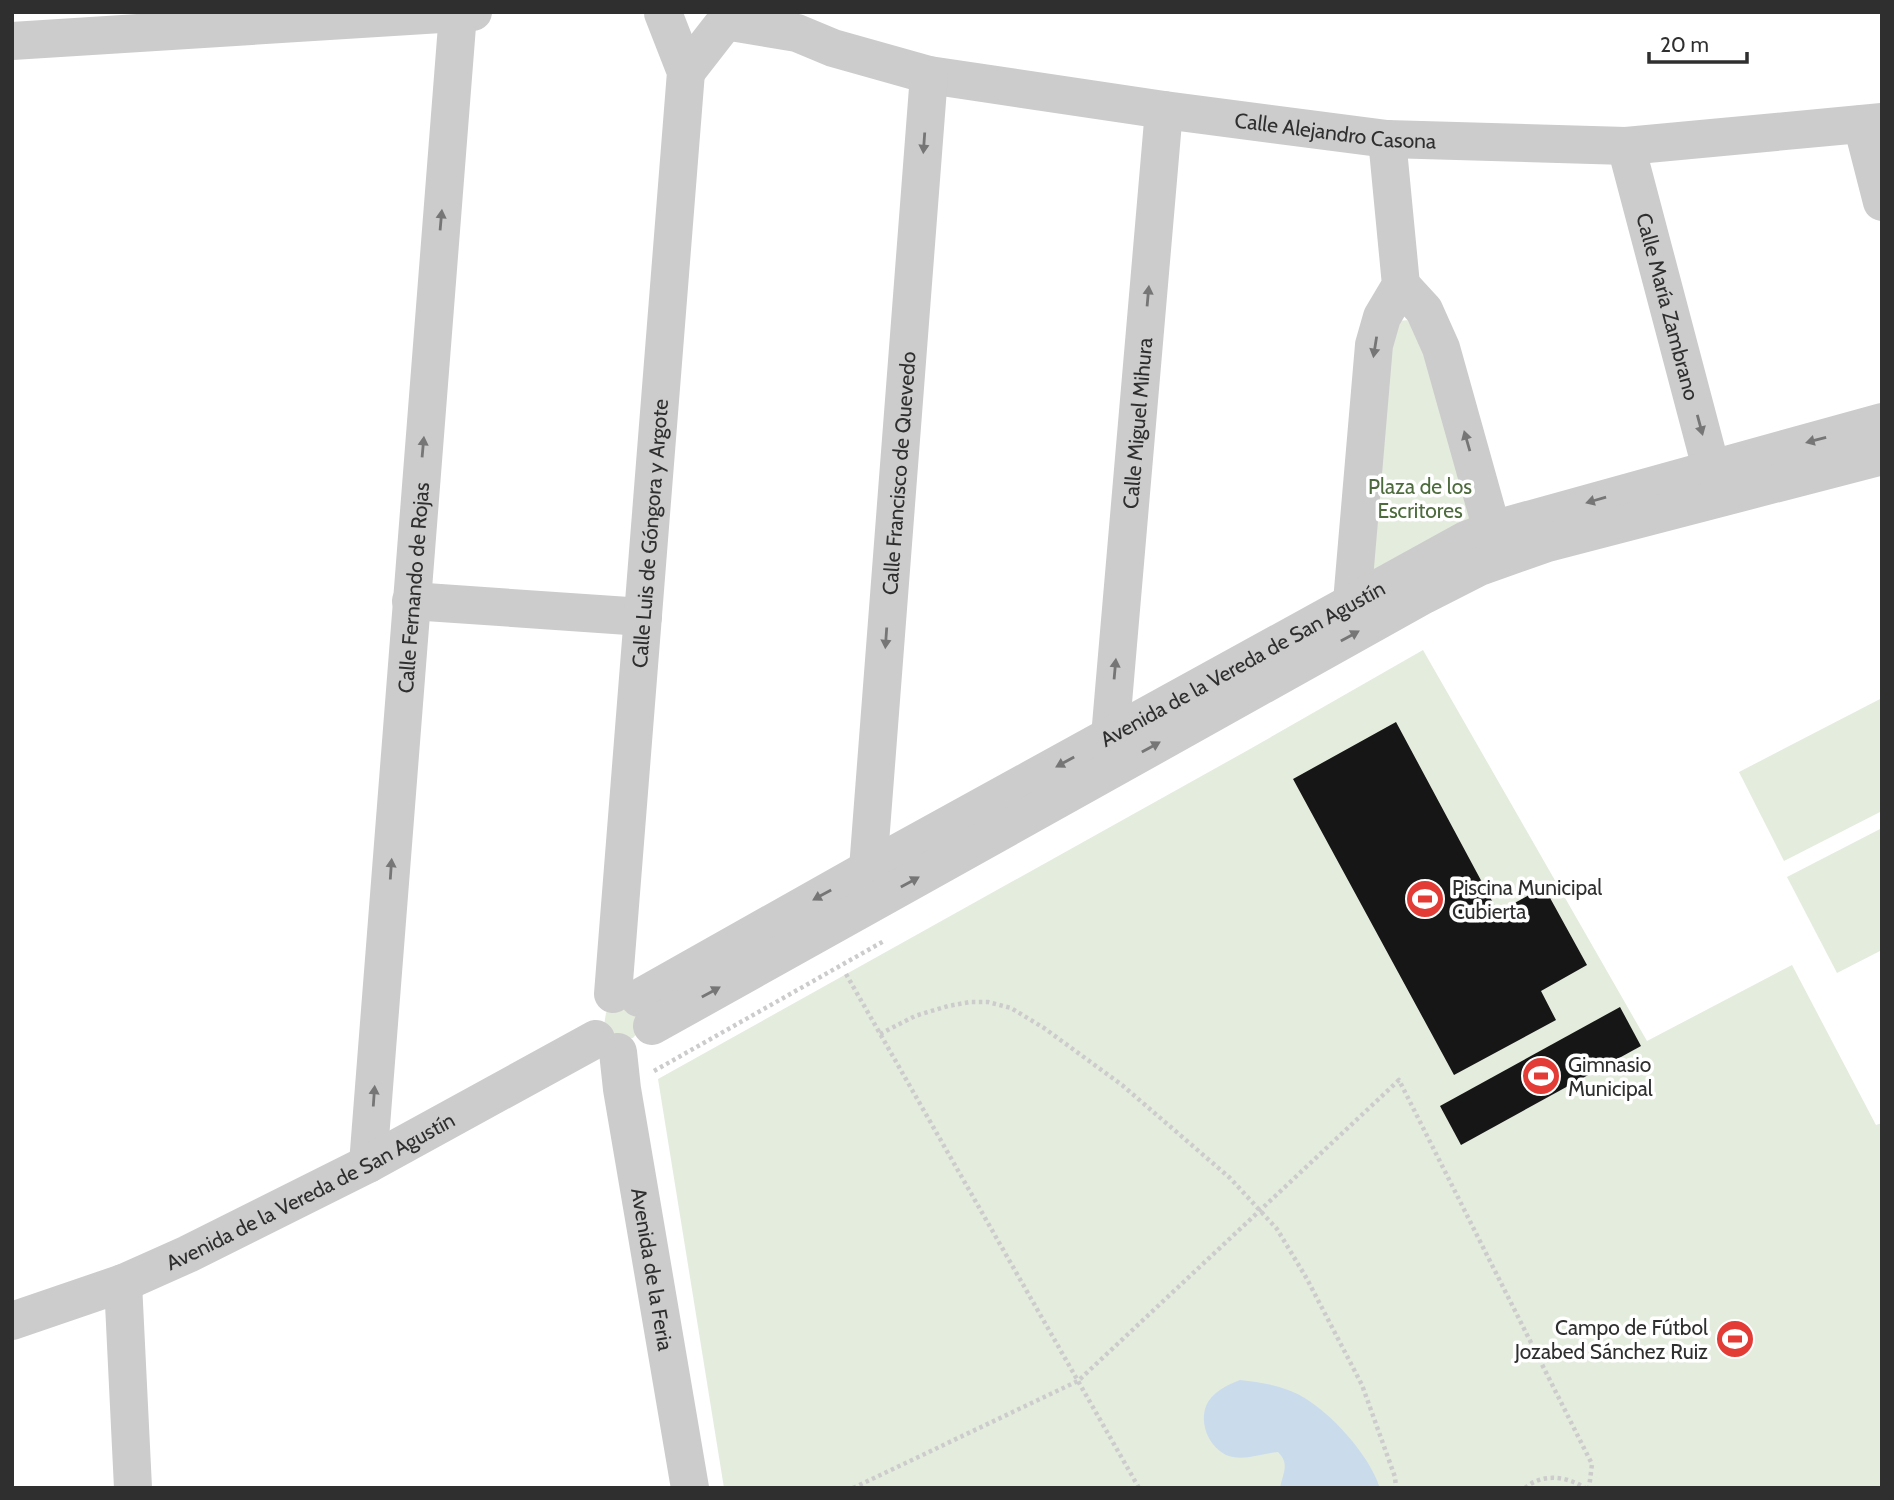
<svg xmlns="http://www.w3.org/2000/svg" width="1894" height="1500" font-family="Cabin,sans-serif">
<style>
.green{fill:#e4ecde}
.water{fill:#cadbec}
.building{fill:#161616}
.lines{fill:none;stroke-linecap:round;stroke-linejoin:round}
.path{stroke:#ccc;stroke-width:4.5;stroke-dasharray:3.5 3.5;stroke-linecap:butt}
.street{stroke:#ccc;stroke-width:38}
.oneway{fill:#767676}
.labels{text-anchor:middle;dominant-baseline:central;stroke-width:7;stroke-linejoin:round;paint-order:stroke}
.street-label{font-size:21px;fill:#2f2f2f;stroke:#fff}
.park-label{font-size:21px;fill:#4d6b3d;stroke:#fff}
.poi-label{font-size:21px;fill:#2f2f2f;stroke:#fff;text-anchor:start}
</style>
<rect width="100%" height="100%" fill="#fff"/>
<g class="green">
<path d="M1409 320 1418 326 1475 528 1366 578 1384 345 1398 321Z"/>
<path d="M1423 650 1647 1041 1792 965 1876 1125 1882 1123V1488H724L658 1079 1250 749Z"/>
<path d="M1882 698V811L1784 861 1739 772Z"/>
<path d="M1882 828V950L1837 973 1787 877Z"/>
<path d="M609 1008 637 1010V1033L633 1038 621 1040 604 1025 606 1013Z"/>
</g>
<path class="water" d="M1240 1380C1256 1382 1273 1384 1288 1390 1323 1402 1369 1453 1380 1488H1280C1283 1473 1290 1464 1278 1452 1262 1453 1245 1461 1229 1456 1210 1449 1199 1425 1206 1406 1212 1392 1227 1385 1240 1380Z"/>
<g class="building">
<path d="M1396 722 1498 912 1544 887 1587 965 1541 991 1556 1020 1454 1075 1293 779Z"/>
<path d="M1620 1007 1641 1046 1461 1145 1440 1106Z"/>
</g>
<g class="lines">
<g class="path">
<path d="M846 974 1139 1488"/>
<path d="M880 1034 915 1016 948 1006 970 1002H988L1011 1008 1044 1028 1122 1085 1230 1178 1277 1229 1307 1279 1362 1385 1395 1477 1396 1488"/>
<path d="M654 1071 884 941"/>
<path d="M853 1488 1078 1381 1399 1080 1592 1464 1589 1488"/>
<path d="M1525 1488C1542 1473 1567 1476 1585 1488"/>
</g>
<g class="street">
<path id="s1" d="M731 22 797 33 833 48 929 75 1164 110 1387 139 1626 146 1882 122"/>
<path d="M12 41 473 12"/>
<path d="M686 72 721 27"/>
<path d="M1862 124 1882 202"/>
<path id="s2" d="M1626 146 1711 468"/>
<path d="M1401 285 1424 310 1441 348 1492 530"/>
<path d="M411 601 643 617"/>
<path d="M1352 602 1374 345 1382 317 1401 285 1387 139"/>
<path id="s3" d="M1110 737 1164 110"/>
<path id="s4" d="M868 869 929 75"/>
<path id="s5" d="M613 994 686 72 663 13"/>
<path id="s6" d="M639 998 868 869 1466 540 1492 530 1882 422"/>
<path d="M652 1026 1424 595 1479 567 1547 543 1882 456"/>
<path id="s7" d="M618 1052 622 1089 690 1488"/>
<path id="s8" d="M368 1164 458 13"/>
<path d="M123 1283 133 1488"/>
<path id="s9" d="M12 1321 123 1283 188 1254 368 1164 596 1039"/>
</g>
</g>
<defs><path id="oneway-solid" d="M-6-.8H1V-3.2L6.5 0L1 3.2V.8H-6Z" transform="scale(1.75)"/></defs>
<g class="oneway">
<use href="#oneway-solid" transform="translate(924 143) rotate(94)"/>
<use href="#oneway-solid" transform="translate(441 220) rotate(-85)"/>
<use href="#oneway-solid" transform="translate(1148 296) rotate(-85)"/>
<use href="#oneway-solid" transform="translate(1375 347) rotate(99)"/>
<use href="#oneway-solid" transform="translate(1700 425) rotate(75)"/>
<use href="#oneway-solid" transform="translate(1816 440) rotate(165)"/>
<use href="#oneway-solid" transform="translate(1467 441) rotate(-106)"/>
<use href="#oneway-solid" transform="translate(423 447) rotate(-85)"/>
<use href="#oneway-solid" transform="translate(1596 500) rotate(164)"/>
<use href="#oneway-solid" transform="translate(1350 636) rotate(-29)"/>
<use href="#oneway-solid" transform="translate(886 638) rotate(94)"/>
<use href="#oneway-solid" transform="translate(1115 669) rotate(-85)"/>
<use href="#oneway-solid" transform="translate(1151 747) rotate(-29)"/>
<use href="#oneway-solid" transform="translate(1065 762) rotate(151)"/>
<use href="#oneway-solid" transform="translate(391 869) rotate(-86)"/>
<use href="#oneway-solid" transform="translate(910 882) rotate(-29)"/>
<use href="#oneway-solid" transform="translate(822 895) rotate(151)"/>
<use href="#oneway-solid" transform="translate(711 992) rotate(-29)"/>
<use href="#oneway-solid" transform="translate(374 1096) rotate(-86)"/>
</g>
<defs>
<symbol id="stadium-disc" viewBox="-11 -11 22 22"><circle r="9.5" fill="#e33b35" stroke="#fff"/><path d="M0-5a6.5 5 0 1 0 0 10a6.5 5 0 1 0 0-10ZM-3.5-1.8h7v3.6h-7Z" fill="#fff"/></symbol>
</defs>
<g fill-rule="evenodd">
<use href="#stadium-disc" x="1403" y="877" width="44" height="44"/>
<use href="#stadium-disc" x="1519" y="1054" width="44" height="44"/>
<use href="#stadium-disc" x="1713" y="1317" width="44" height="44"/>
</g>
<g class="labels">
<g class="street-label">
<text stroke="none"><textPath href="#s1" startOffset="616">Calle Alejandro Casona</textPath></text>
<text stroke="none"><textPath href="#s2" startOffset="166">Calle María Zambrano</textPath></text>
<text stroke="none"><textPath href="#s3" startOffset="315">Calle Miguel Mihura</textPath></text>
<text stroke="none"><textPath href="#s4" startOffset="397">Calle Francisco de Quevedo</textPath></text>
<text stroke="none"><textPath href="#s5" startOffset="462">Calle Luis de Góngora y Argote</textPath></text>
<text stroke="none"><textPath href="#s8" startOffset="578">Calle Fernando de Rojas</textPath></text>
<text stroke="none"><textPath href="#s6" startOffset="690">Avenida de la Vereda de San Agustín</textPath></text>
<text stroke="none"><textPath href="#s9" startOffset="326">Avenida de la Vereda de San Agustín</textPath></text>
<text stroke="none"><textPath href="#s7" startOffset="220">Avenida de la Feria</textPath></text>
</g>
<g class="park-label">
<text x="1420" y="486">Plaza de los<tspan x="1420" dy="24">Escritores</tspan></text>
</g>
<g class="poi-label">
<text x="1452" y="887">Piscina Municipal<tspan x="1452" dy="24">Cubierta</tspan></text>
<text x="1568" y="1064">Gimnasio<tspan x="1568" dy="24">Municipal</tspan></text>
<text x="1708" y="1327" text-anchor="end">Campo de Fútbol<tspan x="1708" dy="24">Jozabed Sánchez Ruiz</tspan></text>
</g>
</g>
<rect width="1894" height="1500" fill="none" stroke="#2f2f2f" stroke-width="28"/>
<path d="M1649 52v10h98v-10" fill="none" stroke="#2f2f2f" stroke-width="3.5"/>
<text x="1660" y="52" font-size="21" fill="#2f2f2f" stroke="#ffffff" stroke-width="5" paint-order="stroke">20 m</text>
</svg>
